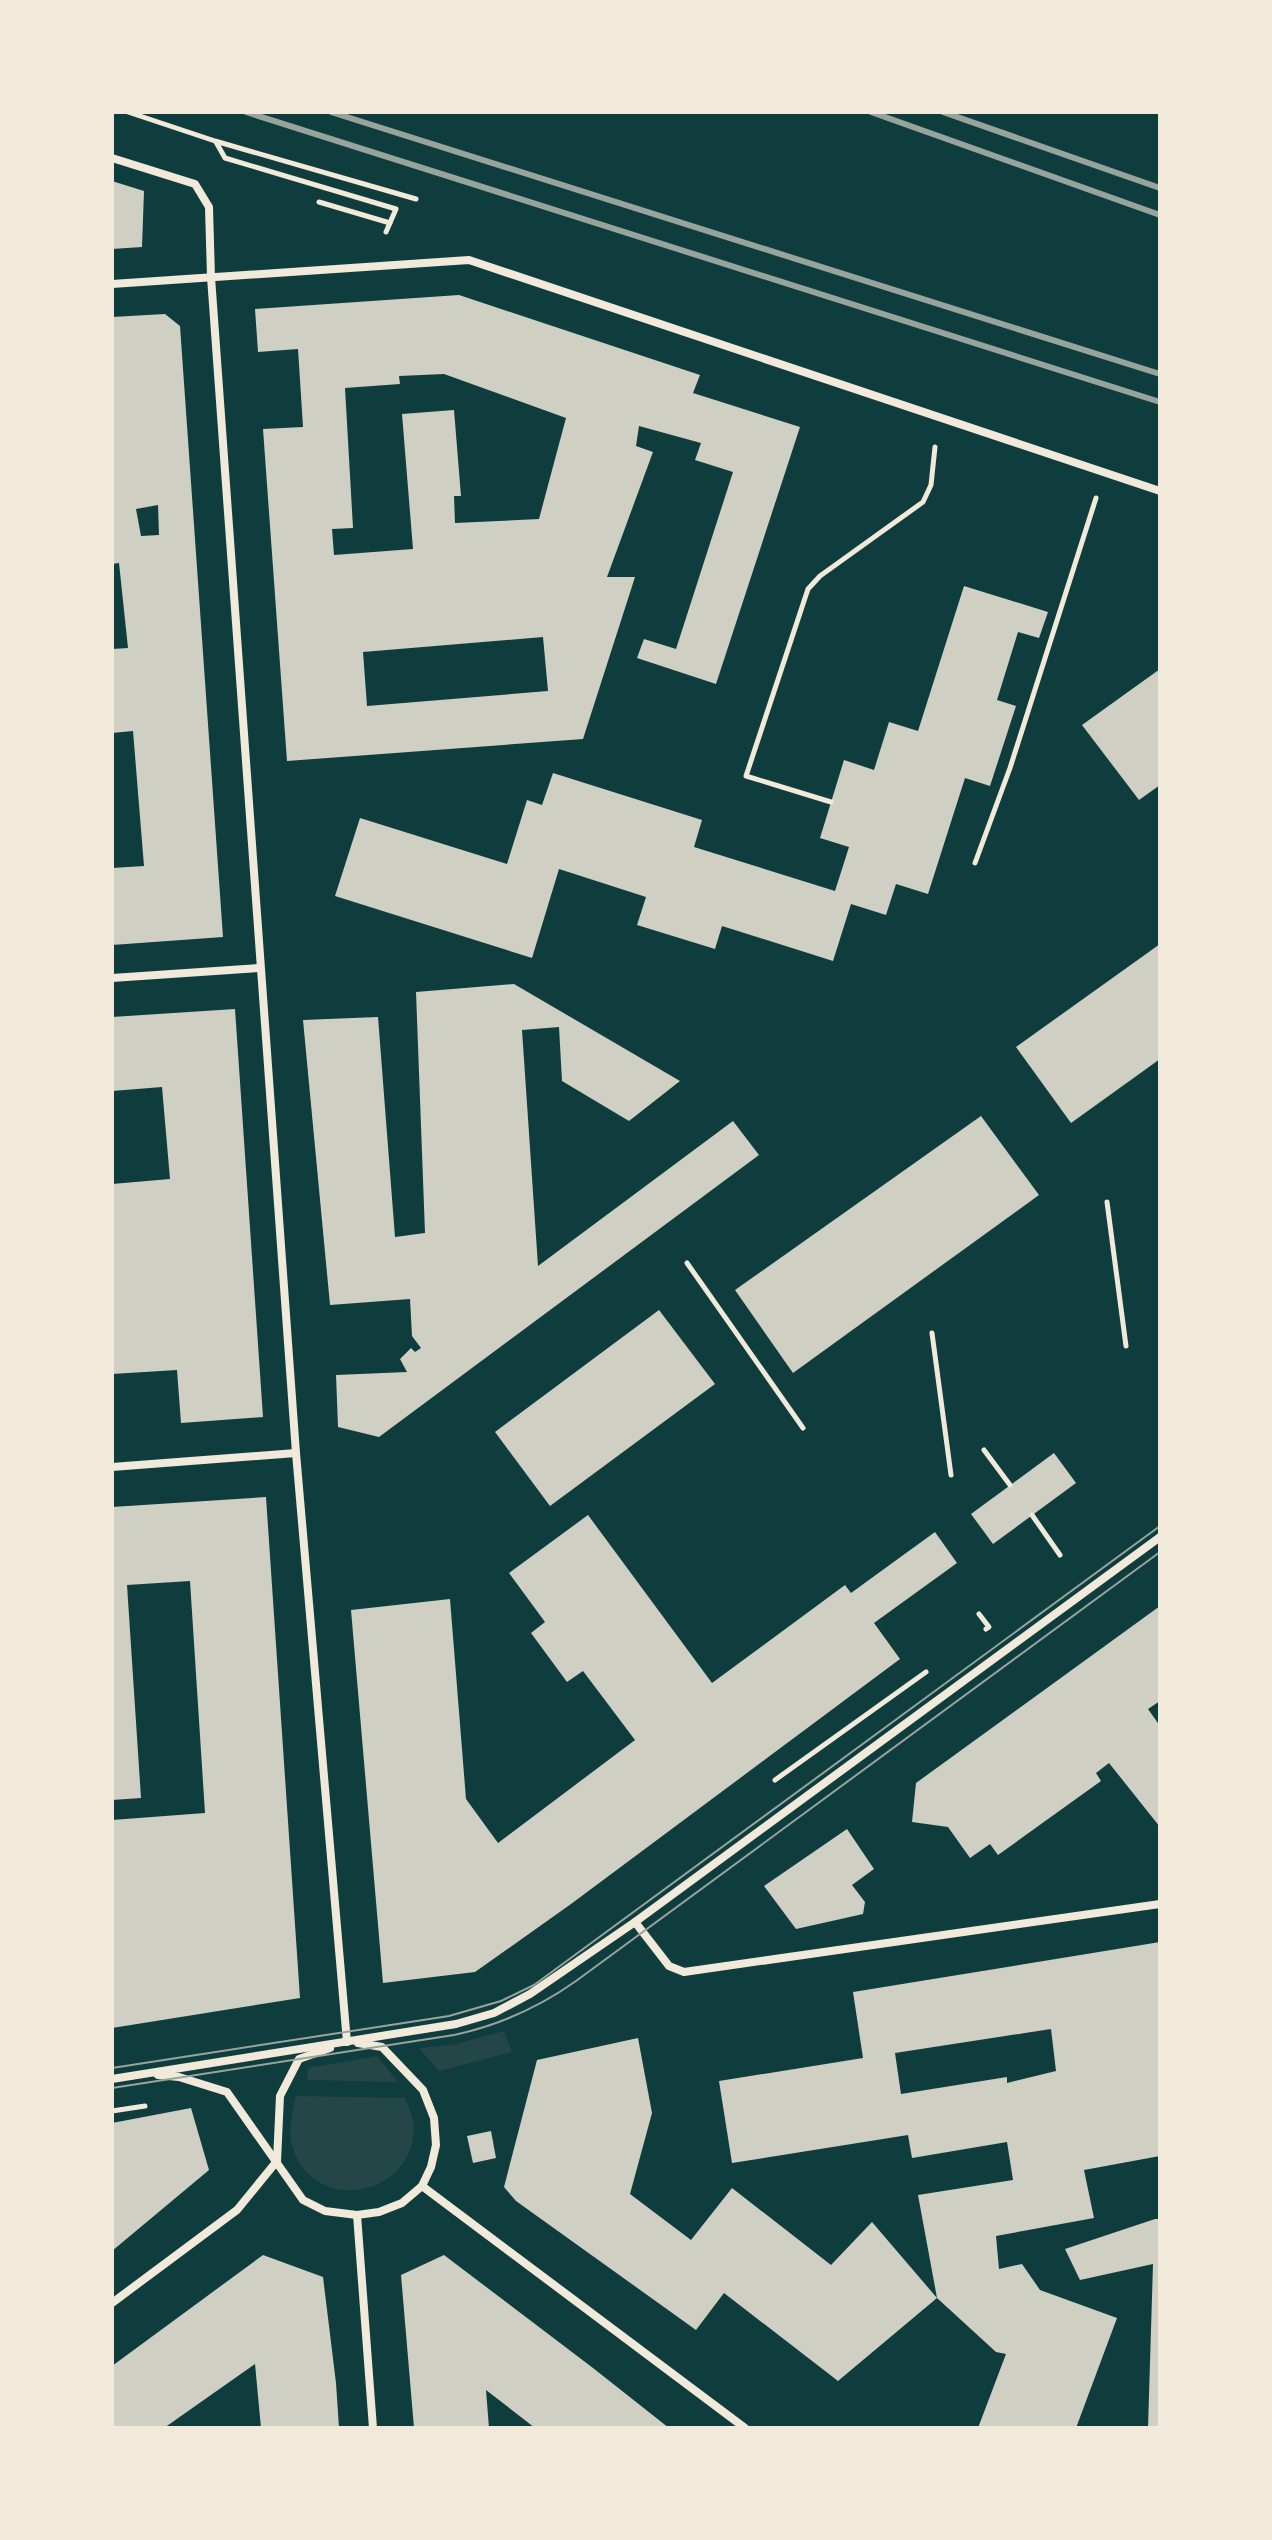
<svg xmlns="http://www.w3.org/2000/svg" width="1272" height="2540" font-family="Figtree,sans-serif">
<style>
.green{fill:#244646}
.building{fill:#cfcfc3;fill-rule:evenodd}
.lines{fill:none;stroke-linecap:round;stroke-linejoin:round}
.path{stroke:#f1e9da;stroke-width:5}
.minor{stroke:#f1e9da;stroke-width:8}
.tram{stroke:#97a49c;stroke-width:2}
.rail{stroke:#97a49c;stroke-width:6}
</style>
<rect width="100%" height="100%" fill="#0f3d3e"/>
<g class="green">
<path d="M504 2031 512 2052 439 2071 419 2048 452 2045Z"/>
<path d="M377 2056 398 2082 307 2080 308 2068Z"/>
<path d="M296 2096 405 2098C408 2107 414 2119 414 2128 414 2198 311 2216 292 2145 288 2129 293 2111 296 2096Z"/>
</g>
<g class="building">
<path d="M112 181 144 191 142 247 112 249Z"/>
<path d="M459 295 700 375 693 393 800 427 716 684 637 658 644 639 676 649 733 472 695 460 701 443 639 426 636 446 653 452 607 577H635L583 739 287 761 263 429 303 427 298 349 258 352 255 309ZM444 374 566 418 539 519 455 523 454 496H461L454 410 402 414 413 549 334 555 332 529 353 528 345 388 400 384 399 376ZM543 637 548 691 367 706 363 652Z"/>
<path d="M165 314 180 326 223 937 112 945V868L144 866 133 731 112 733V649L128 648 119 563 112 564V317ZM158 505 159 535 141 536 136 509Z"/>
<path d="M964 586 1048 612 1039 638 1018 632 997 700 1016 706 990 786 965 778 928 894 896 884 886 915 851 904 833 961 722 926 715 949 637 925 646 897 559 869 532 958 335 896 360 818 507 864 527 800 542 805 553 773 702 820 694 847 835 891 849 847 820 838 844 760 874 770 889 722 918 731Z"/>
<path d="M1160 669V785L1139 800 1082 725Z"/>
<path d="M1160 944V1059L1071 1123 1016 1047Z"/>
<path d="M514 984 680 1081 629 1121 562 1081 559 1027 522 1030 538 1266 733 1121 759 1155 379 1437 338 1427 336 1375 407 1372 400 1359 411 1348 415 1352 421 1348 412 1336 410 1299 330 1305 303 1020 378 1017 395 1237 425 1233 416 992Z"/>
<path d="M235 1009 263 1417 181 1423 177 1370 112 1374V1184L170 1179 162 1087 112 1091V1017Z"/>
<path d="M981 1116 1039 1195 793 1373 735 1290Z"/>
<path d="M659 1310 715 1384 550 1506 495 1432Z"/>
<path d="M1054 1453 1076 1483 993 1544 971 1514Z"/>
<path d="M266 1497 300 1998 112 2028V1820L205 1813 190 1581 127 1585 141 1798 112 1800V1507Z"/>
<path d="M588 1515 712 1683 845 1585 851 1593 935 1532 957 1563 874 1623 900 1659 571 1904 475 1972 383 1983 351 1610 450 1599 466 1799 498 1843 635 1740 583 1671 567 1682 531 1633 545 1622 509 1573Z"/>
<path d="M1160 1606V1701L1148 1709 1160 1726V1827L1109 1763 1096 1773 1101 1781 998 1855 990 1844 970 1858 948 1827 912 1822 916 1783Z"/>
<path d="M847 1829 874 1869 852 1885 865 1902 863 1914 796 1929 764 1886Z"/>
<path d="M1160 1942V2156L1084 2170 1094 2218 996 2236 999 2269 1022 2264 1040 2290 1117 2318 1076 2428H978L1006 2354 996 2352 937 2298 838 2381 724 2293 696 2330 516 2201 504 2187 537 2060 638 2038 652 2113 630 2194 691 2240 732 2188 831 2265 872 2222 937 2298 918 2195 1013 2180 1007 2142 912 2158 908 2135 732 2163 719 2081 863 2058 853 1992ZM1051 2029 1056 2071 1007 2083V2077L901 2094 895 2053Z"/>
<path d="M191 2108 209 2170 112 2251V2123Z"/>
<path d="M491 2131 496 2158 473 2163 467 2136Z"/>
<path d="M1155 2219H1160V2428H1148L1153 2264 1080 2280 1065 2249Z"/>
<path d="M263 2255 323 2277 336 2383 339 2428H261L255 2364 164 2428H112V2366Z"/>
<path d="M444 2255 593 2368 669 2428H535L486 2390 489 2428H414L401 2275Z"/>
</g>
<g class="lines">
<g class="path">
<path d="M128 112 215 141 416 199"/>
<path d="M216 142 225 158 396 209 386 232"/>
<path d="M319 202 390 223"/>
<path d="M831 802 746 776 808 589 820 576 923 502 931 485 935 447"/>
<path d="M975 863 1010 768 1096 498"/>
<path d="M1107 1202 1126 1346"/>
<path d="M687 1263 803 1428"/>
<path d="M932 1333 951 1475"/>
<path d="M984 1450 1010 1485"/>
<path d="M1032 1515 1060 1555"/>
<path d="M979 1614 989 1627 986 1629"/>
<path d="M775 1780 926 1672"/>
<path d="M112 2111 145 2106"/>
</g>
<g class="minor">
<path d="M112 158 195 184 209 207 211 277 296 1453 347 2042"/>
<path d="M112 284 469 260 1160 491"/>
<path d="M112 978 259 968"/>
<path d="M112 1467 296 1453"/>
<path d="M635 1922 669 1966 684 1972 1160 1904"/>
<path d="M158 2075 179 2077 227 2092 303 2200 325 2211 357 2215 379 2212 402 2203 422 2186 431 2167 436 2145 434 2118 423 2090 382 2047 358 2043"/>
<path d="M112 2079 456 2024 494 2013 530 1994 635 1922 1160 1537"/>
<path d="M277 2161 280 2096 299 2059 330 2048"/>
<path d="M422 2186 745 2428"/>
<path d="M357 2215 373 2428"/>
<path d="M112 2303 237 2210 277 2161"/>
</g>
<g class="tram">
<path d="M112 2068 449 2016 501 2001 534 1985 1160 1526"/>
<path d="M112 2088 454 2035C500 2025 538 2008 576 1981L1160 1552"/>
</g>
<g class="rail">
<path d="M246 112 1160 402"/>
<path d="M331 112 1160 374"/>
<path d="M871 112 1160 215"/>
<path d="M943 112 1160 188"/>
</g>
</g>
<rect width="1272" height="2540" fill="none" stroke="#f1e9da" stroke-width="228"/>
</svg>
